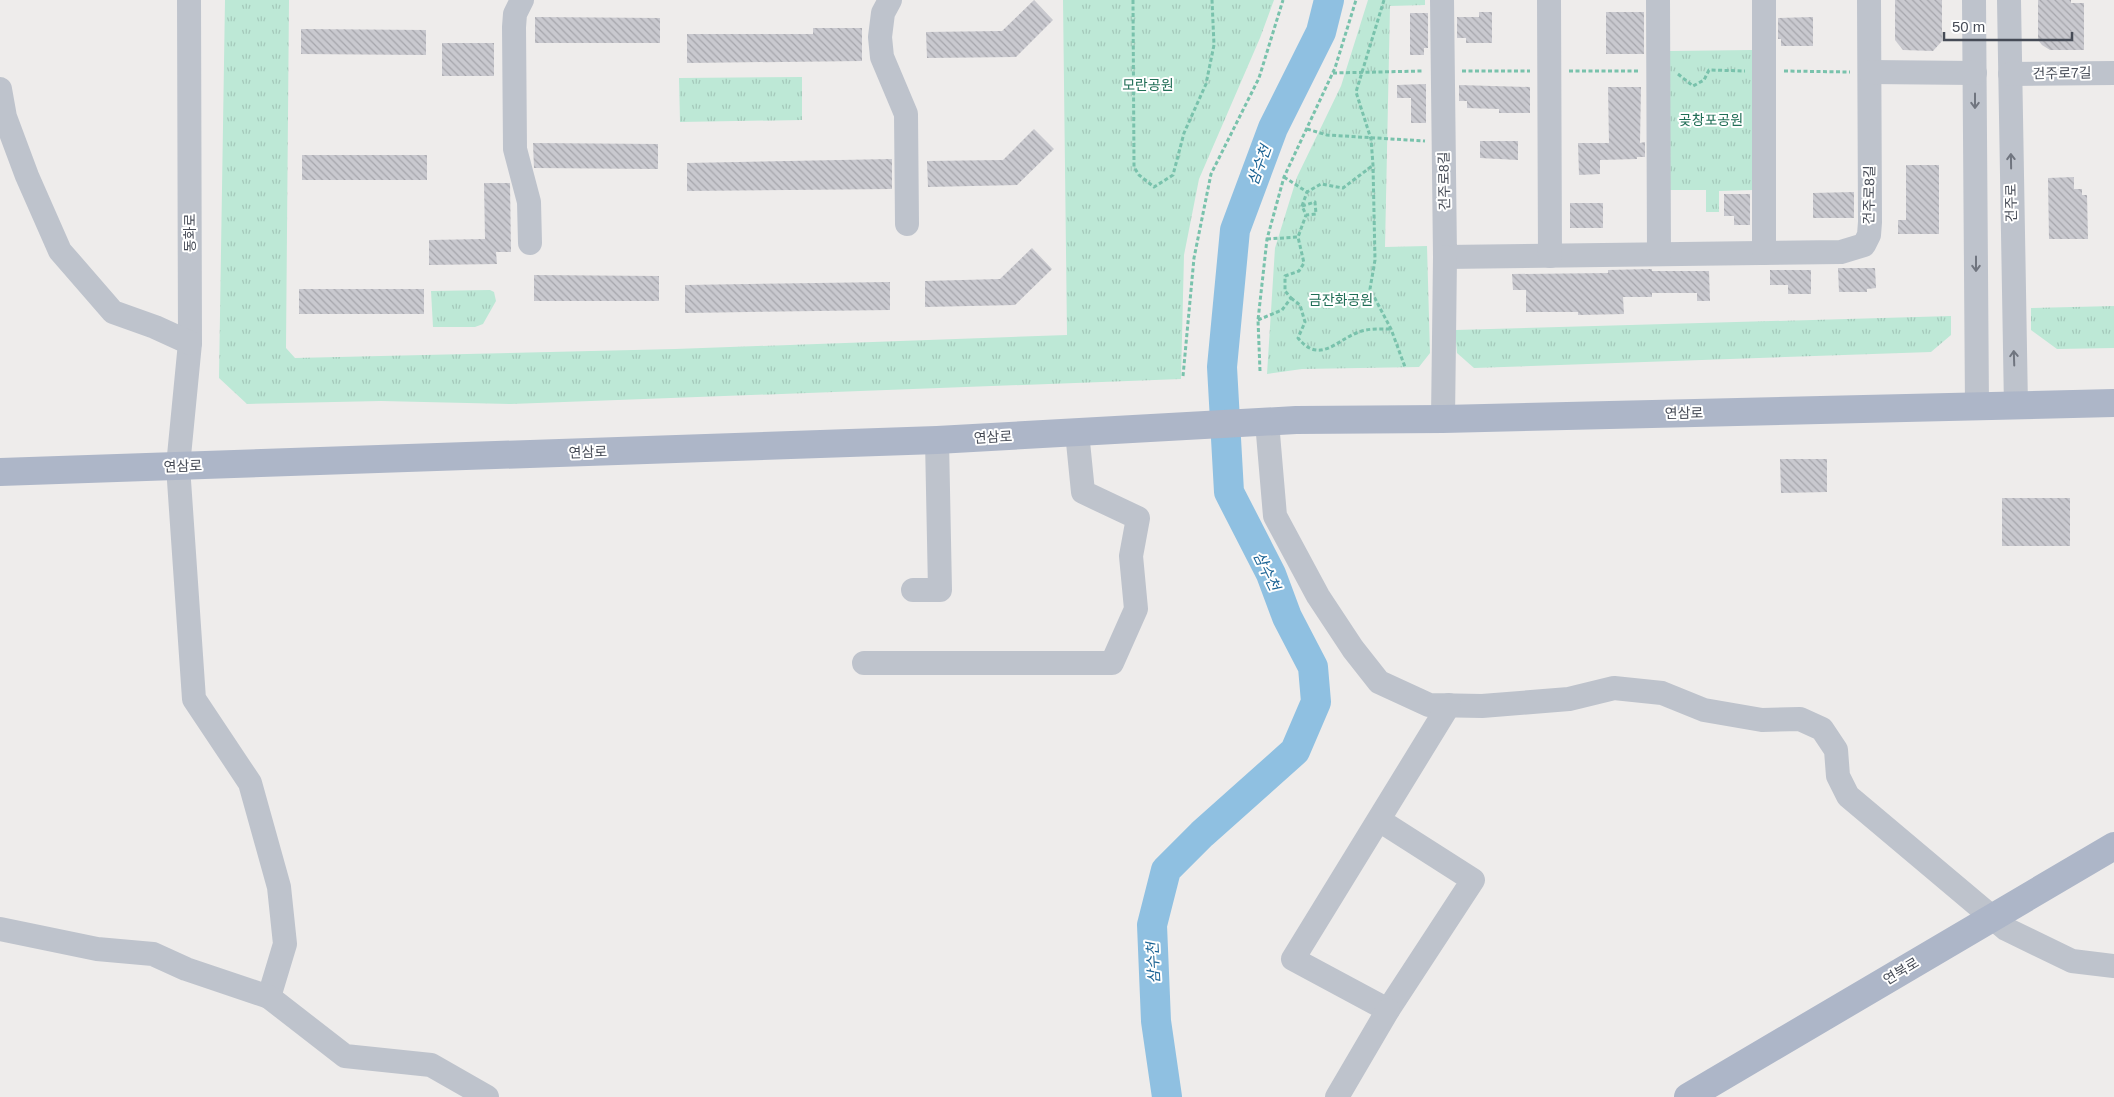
<svg xmlns="http://www.w3.org/2000/svg" width="2114" height="1097" font-family="Helvetica,'Noto Sans KR',sans-serif">
<style>
.grass{fill:url(#grass-tufts)}
.lines{fill:none;stroke-linecap:round;stroke-linejoin:round}
.river{stroke:#8fc0e1;stroke-width:30}
.building{fill:url(#building-back-hatch)}
.path{stroke:#79c2ac;stroke-width:3;stroke-dasharray:4 2.5;stroke-linecap:butt}
.minor{stroke:#bec3cc;stroke-width:24}
.major{stroke:#adb6c8;stroke-width:28}
.oneway{stroke:#70757f}
.labels{text-anchor:middle;dominant-baseline:central;stroke-width:4;stroke-linejoin:round;paint-order:stroke}
.street-label{font-size:14px;fill:#464b56;stroke:#fff}
.park-label{font-size:14px;fill:#206e56;stroke:#fff}
.water-label{font-size:15px;font-style:italic;fill:#1b6394;stroke:#fff}
</style>
<defs>
<pattern id="grass-tufts" width="24" height="20" patternUnits="userSpaceOnUse" patternTransform="scale(1.25)"><rect width="24" height="20" fill="#bde8d6"/><path d="M3 7l-1-3M5 7V3M7 7l1-3M15 17l-1-3M17 17v-4M19 17l1-3" fill="none" stroke="#a4c8ba"/></pattern>
<pattern id="building-back-hatch" width="6" height="6" patternUnits="userSpaceOnUse" patternTransform="scale(1.25)"><rect width="6" height="6" fill="#c9c9cf"/><path d="M-1 5l2 2M0 0l6 6M5-1l2 2" fill="none" stroke="#a5a5ab"/></pattern>
</defs>
<rect width="100%" height="100%" fill="#eeeceb"/>
<g class="grass">
<path d="M225 0H289L286 348 295 358 675 349 1067 335 1063 0H1274L1260 38 1199 179 1184 255 1181 379 511 404 381 401 247 404 219 378Z"/>
<path d="M1368 0H1425V5L1390 6 1385 247 1427 246 1430 353 1419 367 1302 369 1267 374 1275 248 1297 177 1341 86Z"/>
<path d="M1753 50 1754 190 1719 191V212H1706V190H1670L1669 51Z"/>
<path d="M802 77V120L680 122 679 78Z"/>
<path d="M490 290 494 292 496 301 483 324 475 327H433L431 291Z"/>
<path d="M2114 306V348L2057 349 2031 330V308Z"/>
<path d="M1951 316V335L1931 352 1474 368 1457 353 1455 330Z"/>
</g>
<g class="lines">
<path class="river" d="M1167 1097 1156 1021 1152 925 1166 870 1202 834 1295 751 1316 702 1313 667 1287 617 1271 574 1229 492 1222 367 1235 230 1273 128 1321 32 1329 0"/>
</g>
<g class="building">
<path d="M1034 0 1053 20 1016 57 927 58 926 32 1002 31Z"/>
<path d="M1895 0H1942V41L1933 51 1903 50 1895 40Z"/>
<path d="M2038 0H2071V3H2084V50H2050L2042 45 2038 40Z"/>
<path d="M1479 12H1492V43H1466V38H1457V17H1479Z"/>
<rect x="1606" y="12" width="38" height="42"/>
<path d="M1410 13H1428V48H1424V55H1410Z"/>
<path d="M535 17 660 18V43H535Z"/>
<path d="M1813 17V46H1781V39H1778V18Z"/>
<path d="M813 28H862V61L687 63V34H813Z"/>
<path d="M301 29 426 30V55L301 54Z"/>
<rect x="442" y="43" width="52" height="33"/>
<path d="M1426 84V123H1411V98H1397V85Z"/>
<path d="M1459 85 1530 87V113H1499V109L1467 108V101H1459Z"/>
<path d="M1608 87H1641L1640 143 1645 142V157H1637V159L1600 160V174L1579 175 1578 143H1609Z"/>
<path d="M1034 129 1054 149 1017 185 928 187 927 161 1003 160Z"/>
<path d="M1480 141H1518V160L1480 158Z"/>
<path d="M533 143 658 144V169L534 168Z"/>
<rect x="302" y="155" width="125" height="25"/>
<path d="M892 159V189L687 191V163Z"/>
<path d="M1906 165H1939V234H1898V220H1906Z"/>
<path d="M2074 177V189H2082V195H2087L2088 239H2049L2048 178Z"/>
<path d="M484 183H510L511 252H496L497 264 429 265V240L485 239Z"/>
<path d="M1854 192V218H1813V193Z"/>
<path d="M1724 194H1750V225H1734V216H1724Z"/>
<rect x="1570" y="203" width="33" height="25"/>
<path d="M1032 248 1052 269 1015 305 925 307V281L1000 279Z"/>
<path d="M1838 268H1875L1876 288 1867 289V292H1839Z"/>
<path d="M1652 269V271H1709L1710 301H1697V293H1652V297H1623L1624 314 1578 315V312H1526V290H1513L1512 274 1608 273V270Z"/>
<path d="M1770 270H1811V294H1788V285H1770Z"/>
<path d="M534 275 659 276V301H534Z"/>
<path d="M890 282V310L685 313V285Z"/>
<rect x="299" y="289" width="125" height="25"/>
<path d="M1780 459H1827V492L1781 493Z"/>
<rect x="2002" y="498" width="68" height="48"/>
</g>
<g class="lines">
<g class="path">
<path d="M1133 0 1134 167 1139 175 1154 187 1173 175 1184 133 1206 84 1214 45 1212 0"/>
<path d="M1384 0 1356 92 1371 139 1373 165 1375 260 1370 289 1391 329 1405 367"/>
<path d="M1462 71H1530"/>
<path d="M1569 71H1640"/>
<path d="M1784 71 1850 72"/>
<path d="M1333 73 1423 71"/>
<path d="M1678 74 1693 86 1704 80 1709 70 1745 71"/>
<path d="M1307 129 1327 135 1425 141"/>
<path d="M1284 177 1307 192 1321 184 1343 188 1372 166"/>
<path d="M1302 206 1315 202 1316 214 1306 215 1302 206 1307 192"/>
<path d="M1267 239 1298 237 1306 215"/>
<path d="M1291 298 1300 305 1305 322 1298 338C1320 365 1336 340 1359 332 1369 328 1381 329 1391 329"/>
<path d="M1258 320 1282 310 1291 298 1285 291V276L1299 271 1304 263 1298 237"/>
<path d="M1260 371 1258 320 1267 239 1284 177 1335 68 1356 0"/>
<path d="M1183 376 1194 258 1211 174 1259 78 1283 0"/>
</g>
<g class="minor">
<path d="M189 0 190 343 178 466 194 699 250 783 279 887 285 944 269 997"/>
<path d="M522 0 515 14 514 27 515 149 529 202 530 243"/>
<path d="M890 0 883 13 880 37 882 57 906 114 907 224"/>
<path d="M1442 0 1445 257 1841 252 1864 245 1869 235 1870 222 1869 0"/>
<path d="M1549 0 1550 256"/>
<path d="M1658 0 1659 254"/>
<path d="M1764 0V253"/>
<path d="M1974 0 1977 407"/>
<path d="M2009 0 2016 407"/>
<path d="M1870 72 1975 73"/>
<path d="M2010 74 2114 73"/>
<path d="M0 89 5 117 27 176 60 251 113 312 155 327 190 343"/>
<path d="M1443 419 1445 257"/>
<path d="M1267 422 1275 516 1318 596 1353 649 1379 682 1429 705 1482 706 1569 699 1614 688 1662 693 1704 710 1762 720 1800 719 1822 729 1836 750 1838 776 1848 796 2006 929 2072 961 2114 966"/>
<path d="M913 590H940L937 440"/>
<path d="M864 663H1112L1136 609 1131 556 1138 518 1083 492 1077 432"/>
<path d="M1379 820 1473 880 1388 1010 1293 959 1449 705"/>
<path d="M0 929 97 949 153 954 186 969 269 997 345 1056 431 1065 487 1097"/>
<path d="M1337 1097 1388 1010"/>
</g>
<g class="major">
<path d="M0 472 937 440 1296 420 1443 419 2114 403"/>
<path d="M1688 1097 2114 846"/>
</g>
</g>
<defs><path id="oneway-shaft" d="M-6 0H5M1.5-3L5.5 0L1.5 3" fill="none" stroke-width="1.6" stroke-linecap="round" stroke-linejoin="round" transform="scale(1.25)"/></defs>
<g class="oneway">
<use href="#oneway-shaft" transform="translate(1975 101) rotate(90)"/>
<use href="#oneway-shaft" transform="translate(2011 161) rotate(-91)"/>
<use href="#oneway-shaft" transform="translate(1976 264) rotate(90)"/>
<use href="#oneway-shaft" transform="translate(2014 358) rotate(-92)"/>
</g>
<g class="labels">
<g class="street-label">
<text transform="translate(2062 73) rotate(-1)">건주로7길</text>
<text transform="translate(1444 181) rotate(-91)">건주로8길</text>
<text transform="translate(1869 195) rotate(-89)">건주로8길</text>
<text transform="translate(2011 203) rotate(-91)">건주로</text>
<text transform="translate(190 233) rotate(-90)">동화로</text>
<text transform="translate(1684 413) rotate(-1)">연삼로</text>
<text transform="translate(993 437) rotate(-3)">연삼로</text>
<text transform="translate(588 452) rotate(-2)">연삼로</text>
<text transform="translate(183 466) rotate(-2)">연삼로</text>
<text transform="translate(1901 971) rotate(-31)">연북로</text>
</g>
<g class="park-label">
<text x="1148" y="85">모란공원</text>
<text x="1711" y="120">곶창포공원</text>
<text x="1341" y="300">금잔화공원</text>
</g>
<g class="water-label">
<text transform="translate(1259 165) rotate(-70)">삼수천</text>
<text transform="translate(1267 571) rotate(64)">삼수천</text>
<text transform="translate(1153 963) rotate(-93)">삼수천</text>
</g>
</g>
<path d="M1944 32v8h128v-8" fill="none" stroke="#464b56" stroke-width="2.5"/>
<text x="1952" y="32" font-size="15" fill="#464b56" stroke="#ffffff" stroke-width="4" paint-order="stroke">50 m</text>
</svg>
